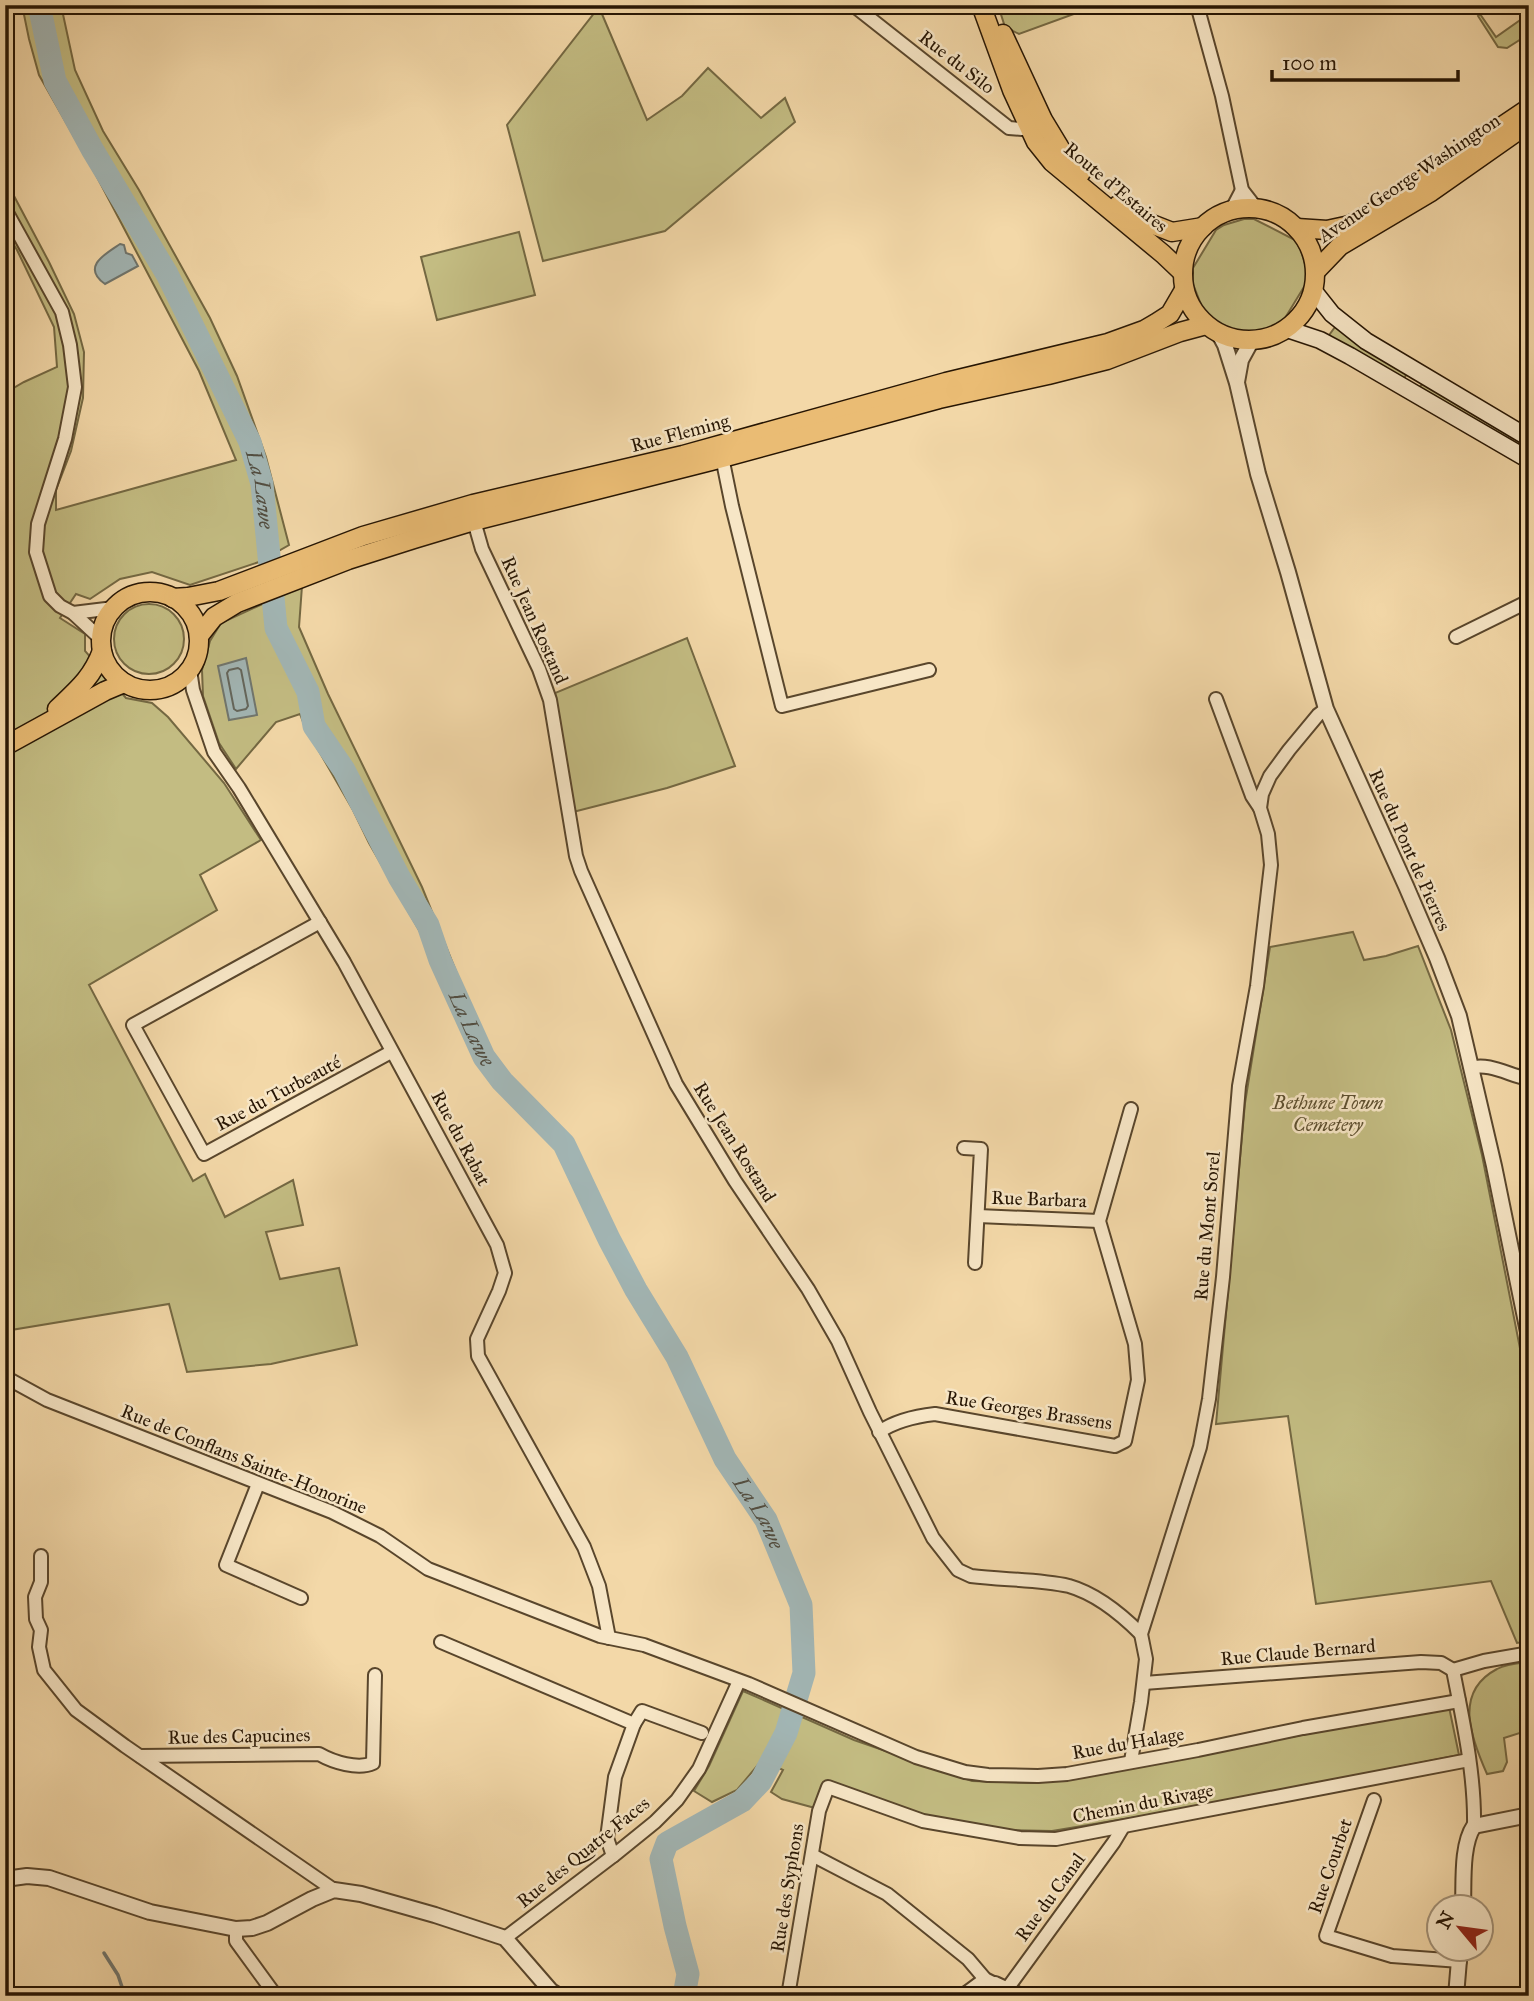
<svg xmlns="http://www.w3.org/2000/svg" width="1534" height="2001" font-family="'IM FELL Great Primer',serif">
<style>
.green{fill:#c3bc82;stroke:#746842;stroke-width:2}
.water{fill:#a2b6b5;stroke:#70766e;stroke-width:2}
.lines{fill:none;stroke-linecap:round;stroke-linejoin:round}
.shore{stroke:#64665c;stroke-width:2}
.stream{stroke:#70766e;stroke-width:3.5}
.river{stroke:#a2b6b5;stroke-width:23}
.minor-casing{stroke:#59462c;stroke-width:16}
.tertiary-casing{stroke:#59462c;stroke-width:18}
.secondary-casing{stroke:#261503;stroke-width:19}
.primary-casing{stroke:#261503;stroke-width:21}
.minor{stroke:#f7e6c6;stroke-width:12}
.tertiary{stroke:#f7e6c6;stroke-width:14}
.secondary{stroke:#f7e6c6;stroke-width:16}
.primary{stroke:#eabc74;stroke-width:18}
.labels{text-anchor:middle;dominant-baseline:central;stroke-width:5;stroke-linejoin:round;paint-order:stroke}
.street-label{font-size:19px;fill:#261503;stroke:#f7e6c6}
.park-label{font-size:19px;font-style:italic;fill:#5d4f2f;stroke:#f7e6c6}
.water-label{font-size:21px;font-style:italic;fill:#514d41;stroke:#f7e6c6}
</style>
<rect width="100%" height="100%" fill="#f3d8a8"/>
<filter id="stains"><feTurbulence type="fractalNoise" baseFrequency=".00286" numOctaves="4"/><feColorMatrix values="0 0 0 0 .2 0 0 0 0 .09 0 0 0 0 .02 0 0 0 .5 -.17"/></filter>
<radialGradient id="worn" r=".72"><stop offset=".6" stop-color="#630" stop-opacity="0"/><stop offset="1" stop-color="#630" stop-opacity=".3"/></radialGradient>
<g class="green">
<path d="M22 5H61L75 70 103 131 139 190 210 318 237 376 266 457 289 545 259 562 190 585 152 572 120 579 90 599 76 594 60 618 85 634V651L126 698 152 703 168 717 224 783 261 840 200 875 217 910 89 985 193 1181 205 1174 225 1217 293 1180 303 1225 266 1232 280 1279 339 1268 357 1345 271 1364 187 1372 169 1304 5 1331V393L24 382 57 367 54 327 17 250 5 231V179L49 262 74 314 84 352 83 398 71 451 56 490V510L236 460 199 371 96 175 39 75 29 39Z"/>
<path d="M998 5H1093V7L1019 34 1005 27Z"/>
<path d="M1515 5H1522L1529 17V34L1507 48 1498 47 1478 16 1480 14 1496 37 1523 18Z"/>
<path d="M599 7 647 120 682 96 708 68 761 118 785 98 795 122 665 231 543 261 507 125Z"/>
<path d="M1244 219H1254L1295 240 1301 250 1307 271V282L1282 323 1269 330 1255 333 1240 332 1214 322 1202 307 1193 284V268L1216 230 1224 225Z"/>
<path d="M519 232 535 295 437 320 421 257Z"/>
<path d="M1335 327 1406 372V375L1404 379 1327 338Z"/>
<path d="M1423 383 1529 444V453L1419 388Z"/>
<path d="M302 586 299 627 328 694 422 887 456 971 439 976 423 937 369 843 353 810 305 727 300 714 276 722 236 769 219 743 203 696 202 670 210 641 221 623Z"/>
<circle cx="149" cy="639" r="35"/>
<path d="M687 638 735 766 667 788 573 812 555 693Z"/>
<path d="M1353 932 1364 960 1386 956 1418 946 1451 1030 1482 1155 1529 1394V1641L1517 1643 1491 1581 1316 1604 1288 1416 1216 1424 1245 1103 1270 947Z"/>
<path d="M1529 1662V1730L1504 1738 1507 1762 1503 1771 1487 1774C1471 1738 1453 1692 1497 1669 1506 1664 1519 1663 1529 1662Z"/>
<path d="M743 1691 854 1740 972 1781 1034 1783 1164 1761 1449 1707 1459 1755 1203 1806 1052 1831 1002 1830 923 1817 826 1781 815 1808 782 1799 771 1792 783 1770 762 1760 737 1790 712 1802 694 1791 709 1766Z"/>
</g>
<g class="water">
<path d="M120 244 124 245 126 253 132 255 138 266 105 284C81 267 105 254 120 244Z"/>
<path d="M246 658 257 715 229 720 218 666Z"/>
</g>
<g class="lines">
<path class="shore" d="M238 668 241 670 248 706 246 709 237 711 234 709 227 673 229 670Z"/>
<path class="stream" d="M104 1953 118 1975 125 1996"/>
<path class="river" id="s1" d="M39 5 55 81 92 149 167 274 250 442 262 484 276 628 308 692 314 726 344 770 399 877 428 925 440 960 484 1057 502 1081 564 1144 609 1239 636 1290 677 1357 725 1459 766 1520 801 1605 804 1673 786 1733 761 1781 742 1801 667 1843 661 1859 675 1926 688 1974 684 1996"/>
<defs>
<g id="minor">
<path d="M853 5 1009 128 1022 129 1036 123"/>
<path d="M1197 5 1222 96 1242 190 1256 208"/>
<path d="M5 209 62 312 70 345 75 387 65 439 38 524 36 552 50 596 60 606 73 613 101 639"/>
<path d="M1231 211 1242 190"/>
<path d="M722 457 732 506 782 706 929 670"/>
<path d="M474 521 482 549 539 669 550 700 576 856 581 871 676 1084 735 1181 808 1289 838 1341 870 1412 933 1538 958 1570 971 1576C1002 1580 1038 1579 1069 1586 1097 1594 1121 1614 1141 1634"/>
<path d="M73 613 114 608"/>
<path d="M1456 637 1529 601"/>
<path d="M190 670 193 690 214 752 239 788 344 962 497 1245 505 1273 499 1291 477 1339 478 1356 584 1547 599 1586 609 1638"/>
<path d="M1216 699 1252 796 1260 808"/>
<path d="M320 922 133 1025 204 1154 391 1052"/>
<path d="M1471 1068C1488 1062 1511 1076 1529 1079"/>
<path d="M964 1148 981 1149 975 1263"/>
<path d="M978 1216 1099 1221"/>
<path d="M5 1377 47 1400 332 1512 380 1536 428 1569 600 1636 644 1645 749 1684 916 1757 965 1772 988 1775 1038 1776 1067 1774 1198 1750 1303 1728 1459 1701"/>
<path d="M879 1432C895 1421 917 1416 935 1414L1115 1446 1125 1441 1138 1380 1135 1344 1099 1221 1131 1109"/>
<path d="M258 1484 226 1565 301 1598"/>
<path d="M41 1556V1582L35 1597 36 1619 41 1630 39 1647 44 1670 76 1710 125 1746 334 1890"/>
<path d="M441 1642 634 1724 642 1711 702 1733"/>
<path d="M1144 1683 1421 1662 1441 1663 1453 1670"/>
<path d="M140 1756 319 1754C333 1762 358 1770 373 1763L375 1675"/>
<path d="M1131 1761 1141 1702 1146 1659 1141 1634 1200 1447 1209 1399 1223 1277 1239 1086 1257 986 1271 865 1268 834 1260 808 1262 794 1270 776 1289 750 1318 715 1326 709"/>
<path d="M1374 1800 1326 1936 1392 1956 1460 1961"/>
<path d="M1474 1826C1475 1774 1463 1721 1453 1670L1484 1661 1529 1653"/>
<path d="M812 1855 887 1894 968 1959 985 1979 995 1984"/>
<path d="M613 1856 607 1838 615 1777 634 1724"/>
<path d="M236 1929V1941L276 1996"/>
<path d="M505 1938 613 1856 655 1822 677 1800 699 1769 739 1681"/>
<path d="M1007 1989 1114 1842 1123 1827"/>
<path d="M788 1996 819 1811 828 1787 923 1821 1020 1838 1056 1839 1469 1760"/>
<path d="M962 1996 985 1979"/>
</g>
<g id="tertiary">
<path d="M1219 334 1225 345 1237 383 1258 474 1288 572 1326 709 1406 886 1437 958 1459 1016 1494 1166 1529 1337"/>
<path d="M1237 382 1241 360 1252 340"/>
<path d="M5 1879 27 1876 49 1878 150 1912 236 1929 252 1928 267 1923 312 1899 334 1890 361 1894 435 1915 505 1938 551 1991 559 1996"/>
<path d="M1463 1906C1464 1883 1461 1845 1474 1826L1529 1815"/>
<path d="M991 1996 995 1984 1021 1996"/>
<path d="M1456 1996 1460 1948"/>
</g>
<g id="secondary">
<path d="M1313 290 1332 314 1366 341 1529 438"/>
<path d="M1287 329 1320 340 1350 356 1529 460"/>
</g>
<g id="primary">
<path d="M981 5 1012 90 1036 142 1052 162 1163 254 1183 273"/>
<path d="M1003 34 1043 120 1066 158 1081 173"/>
<path d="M1118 205 1144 221 1172 232 1203 227"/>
<circle cx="1249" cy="274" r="66"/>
<path d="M1297 228 1327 230 1350 225 1382 207 1529 108"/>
<path d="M1316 271 1340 246 1431 192 1522 128"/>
<circle cx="150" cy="641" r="49"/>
<path d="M173 598 188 597 219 591 363 536 473 504 683 455 946 382 1108 343 1144 330 1156 323 1170 314 1184 290"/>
<path d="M199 636 214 617 237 603 348 560 414 539 474 521 711 461 939 399 1048 375 1107 360 1180 332 1206 325"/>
<path d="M57 709C77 690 92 678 102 651"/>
<path d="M5 746 105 691 124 683"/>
</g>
</defs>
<use href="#minor" class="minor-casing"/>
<use href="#tertiary" class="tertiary-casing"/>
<use href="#secondary" class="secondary-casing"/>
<use href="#primary" class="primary-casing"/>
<use href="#minor" class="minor"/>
<use href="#tertiary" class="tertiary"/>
<use href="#secondary" class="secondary"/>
<use href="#primary" class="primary"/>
</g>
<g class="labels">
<g class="street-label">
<text transform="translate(957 62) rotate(38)">Rue du Silo</text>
<text transform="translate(1409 178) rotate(-34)">Avenue George Washington</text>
<text transform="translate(1116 187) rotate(40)">Route d'Estaires</text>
<text transform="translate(680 433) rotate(-15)">Rue Fleming</text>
<text transform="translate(535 620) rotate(66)">Rue Jean Rostand</text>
<text transform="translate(1410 850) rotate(66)">Rue du Pont de Pierres</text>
<text transform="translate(278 1093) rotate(-28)">Rue du Turbeauté</text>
<text transform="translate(461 1138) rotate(62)">Rue du Rabat</text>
<text transform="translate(735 1142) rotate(58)">Rue Jean Rostand</text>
<text transform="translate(1039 1199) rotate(2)">Rue Barbara</text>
<text transform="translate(1207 1226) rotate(-85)">Rue du Mont Sorel</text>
<text transform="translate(1029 1410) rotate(9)">Rue Georges Brassens</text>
<text transform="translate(244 1459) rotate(22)">Rue de Conflans Sainte-Honorine</text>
<text transform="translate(1298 1652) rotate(-5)">Rue Claude Bernard</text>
<text transform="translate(239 1736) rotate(-1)">Rue des Capucines</text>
<text transform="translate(1128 1743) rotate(-10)">Rue du Halage</text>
<text transform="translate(1143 1803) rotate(-11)">Chemin du Rivage</text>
<text transform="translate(583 1852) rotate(-39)">Rue des Quatre Faces</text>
<text transform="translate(1330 1866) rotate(-71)">Rue Courbet</text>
<text transform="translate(787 1888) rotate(-81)">Rue des Syphons</text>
<text transform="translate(1050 1897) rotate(-54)">Rue du Canal</text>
</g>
<g class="park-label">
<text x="1328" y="1102">Bethune Town<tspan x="1328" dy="22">Cemetery</tspan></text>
</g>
<g class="water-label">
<text stroke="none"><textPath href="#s1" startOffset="537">La Lawe</textPath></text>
<text stroke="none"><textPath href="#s1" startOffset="1125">La Lawe</textPath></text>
<text stroke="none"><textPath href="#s1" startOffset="1692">La Lawe</textPath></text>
</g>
</g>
<rect width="1534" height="2001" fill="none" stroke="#f3d8a8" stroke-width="28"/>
<rect x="7" y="7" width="1520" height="1987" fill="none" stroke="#261503" stroke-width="3.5"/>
<rect x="14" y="14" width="1506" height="1973" fill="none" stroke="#261503" stroke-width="2"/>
<g transform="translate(1460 1928) rotate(299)"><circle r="33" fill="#f7e6c6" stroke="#a39278" stroke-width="2"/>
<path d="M0-5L12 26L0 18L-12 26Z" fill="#8f2418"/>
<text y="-10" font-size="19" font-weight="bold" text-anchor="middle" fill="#261503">N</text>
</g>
<path d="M1272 70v10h186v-10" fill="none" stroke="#261503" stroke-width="3.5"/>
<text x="1282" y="70" font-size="21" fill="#261503" stroke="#f7e6c6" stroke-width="5" paint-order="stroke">100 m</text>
<rect width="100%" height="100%" filter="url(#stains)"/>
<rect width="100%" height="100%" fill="url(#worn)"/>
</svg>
